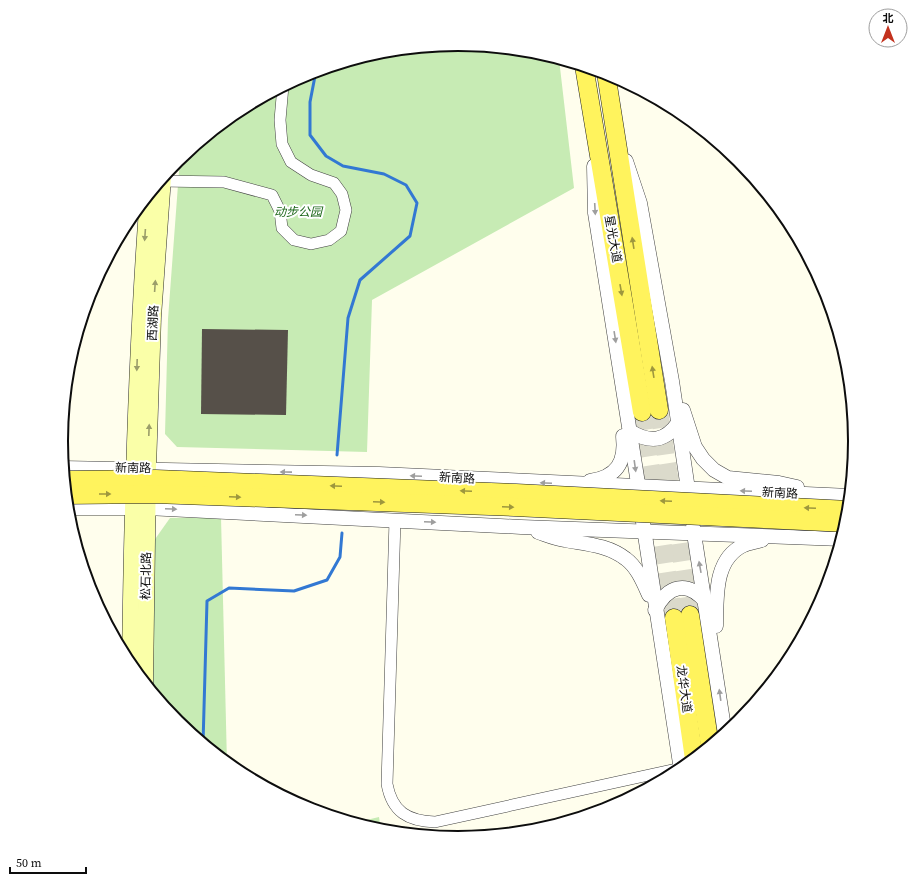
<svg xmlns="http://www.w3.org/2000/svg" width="916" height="883" font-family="'Source Serif 4','Noto Sans SC',serif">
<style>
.green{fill:#c7ebb4}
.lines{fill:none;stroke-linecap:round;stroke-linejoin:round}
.stream{stroke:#3278d3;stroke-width:3}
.building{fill:#565049}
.primary-tunnel{stroke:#dbdacb;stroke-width:18;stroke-dasharray:18 9;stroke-linecap:butt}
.minor-casing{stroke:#404040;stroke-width:12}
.tertiary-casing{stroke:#404040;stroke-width:15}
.secondary-casing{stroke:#2f2f2f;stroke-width:17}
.primary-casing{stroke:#1e1e1e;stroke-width:19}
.minor{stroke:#fff;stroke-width:11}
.tertiary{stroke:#fff;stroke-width:14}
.secondary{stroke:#faffa8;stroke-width:16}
.primary{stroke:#fff35d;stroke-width:18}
.primary-bridge-casing{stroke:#1e1e1e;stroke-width:19;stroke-linecap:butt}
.primary-bridge{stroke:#fff35d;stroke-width:18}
.oneway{fill:#9e9e9e}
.oneway2{fill:#9b9e6a}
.oneway3{fill:#9e973d}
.labels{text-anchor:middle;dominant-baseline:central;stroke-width:4;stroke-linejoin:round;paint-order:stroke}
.park-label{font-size:12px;font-style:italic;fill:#1d671a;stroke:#fff}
.street-label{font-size:12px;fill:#0d0d0d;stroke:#fff}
.rim{fill:none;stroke:#0d0d0d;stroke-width:2}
</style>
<rect width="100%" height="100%" fill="#fffeed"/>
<g class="green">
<path d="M458 44 536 52 559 59 574 188 372 300 367 452 177 447 165 434 168 319 180 158 237 111 306 74 381 52Z"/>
<path d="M221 517 227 764 177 722 152 693 153 542 170 518Z"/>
<path d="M379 817 381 831 354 823Z"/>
</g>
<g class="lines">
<g class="stream">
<path d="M316 71 310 102V135L326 156 343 166 384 174 406 185 417 203 410 236 360 280 348 318 337 455"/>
<path d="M203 744 207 601 229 588 294 591 327 580 340 557 342 533"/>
</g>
</g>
<path class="building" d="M202 329 288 330 286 415 201 414Z"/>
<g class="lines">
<g class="primary-tunnel">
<path d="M659 410 690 615"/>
<path d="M642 412 674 618"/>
</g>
<defs>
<g id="minor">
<path d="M160 181 224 182 272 195 280 211 282 228 294 240 311 244 329 240 341 231 346 210 342 194 334 183 311 175 291 162 282 144 280 120 283 86"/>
<path d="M395 520 387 784C392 812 408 821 435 822L681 768"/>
</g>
<g id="tertiary">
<path d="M626 161 640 203 672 381 689 496"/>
<path d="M594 166 595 213 640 496"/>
<path d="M683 410 695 447 703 459 714 470 728 478 779 483 797 487"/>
<path d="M630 431C649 443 665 442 678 423"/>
<path d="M63 468 379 474 850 496"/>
<path d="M590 481C617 477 626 462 623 436"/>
<path d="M67 508H147L521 527 842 539"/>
<path d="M643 522 681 770"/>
<path d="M693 527 725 734"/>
<path d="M538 532C547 535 556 539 565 540 586 544 608 545 626 559 637 567 643 582 649 595"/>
<path d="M655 610C668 585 687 580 706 602"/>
<path d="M716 626C717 599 713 559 744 545 749 543 756 542 762 540"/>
</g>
<g id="secondary">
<path d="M130 666C132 509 136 353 148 196"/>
<path d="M145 683 148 468 153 317 163 177"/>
</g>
<g id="primary">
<path d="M584 66 642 412"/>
<path d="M606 73 659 410"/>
<path d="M690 615 710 746"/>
<path d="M674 618 694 759"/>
</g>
</defs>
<use href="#minor" class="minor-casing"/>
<use href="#tertiary" class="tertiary-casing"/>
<use href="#secondary" class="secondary-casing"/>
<use href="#primary" class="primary-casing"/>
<use href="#minor" class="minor"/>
<use href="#tertiary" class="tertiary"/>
<use href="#secondary" class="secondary"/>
<use href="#primary" class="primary"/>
<defs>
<g id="primary-bridge">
<path d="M64 480 156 479 516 493 849 510"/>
<path d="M66 495 154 494 514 507 847 523"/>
</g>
</defs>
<use href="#primary-bridge" class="primary-bridge-casing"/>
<use href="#primary-bridge" class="primary-bridge"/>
</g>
<defs><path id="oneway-solid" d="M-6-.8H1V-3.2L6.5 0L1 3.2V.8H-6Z"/></defs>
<g class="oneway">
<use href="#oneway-solid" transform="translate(595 209) rotate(87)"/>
<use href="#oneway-solid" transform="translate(615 337) rotate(81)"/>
<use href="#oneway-solid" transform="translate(635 466) rotate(82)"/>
<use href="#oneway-solid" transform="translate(286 472) rotate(-179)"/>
<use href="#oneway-solid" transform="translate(416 476) rotate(-177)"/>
<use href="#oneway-solid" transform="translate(546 483) rotate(-177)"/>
<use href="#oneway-solid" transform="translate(746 491) rotate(-177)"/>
<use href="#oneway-solid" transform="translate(171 509) rotate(3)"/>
<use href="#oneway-solid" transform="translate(301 515) rotate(3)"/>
<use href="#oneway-solid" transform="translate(430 522) rotate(3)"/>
<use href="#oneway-solid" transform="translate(700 567) rotate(-100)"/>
<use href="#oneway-solid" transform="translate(720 695) rotate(-98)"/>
</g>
<g class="oneway2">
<use href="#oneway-solid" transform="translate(145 235) rotate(94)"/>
<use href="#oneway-solid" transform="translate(155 286) rotate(-86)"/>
<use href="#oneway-solid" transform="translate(137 365) rotate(92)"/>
<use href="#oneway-solid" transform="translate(149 430) rotate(-88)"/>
</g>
<g class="oneway3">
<use href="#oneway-solid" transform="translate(633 243) rotate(-99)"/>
<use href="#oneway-solid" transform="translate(621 290) rotate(80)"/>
<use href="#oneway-solid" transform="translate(653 372) rotate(-99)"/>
<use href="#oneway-solid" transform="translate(336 486) rotate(-178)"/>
<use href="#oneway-solid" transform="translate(466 491) rotate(-178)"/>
<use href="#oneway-solid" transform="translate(105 494)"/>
<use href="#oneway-solid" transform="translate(235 497) rotate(2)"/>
<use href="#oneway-solid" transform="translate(666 501) rotate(-177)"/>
<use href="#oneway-solid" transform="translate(379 502) rotate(2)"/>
<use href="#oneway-solid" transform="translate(508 507) rotate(2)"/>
<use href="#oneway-solid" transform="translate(810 508) rotate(-177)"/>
</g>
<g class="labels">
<g class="park-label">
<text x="298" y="212">动步公园</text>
</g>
<g class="street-label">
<text transform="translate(613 239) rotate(80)">星光大道</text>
<text transform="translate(153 323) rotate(-87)">西湖路</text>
<text transform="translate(133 468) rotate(1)">新南路</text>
<text transform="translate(457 478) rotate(3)">新南路</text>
<text transform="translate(780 493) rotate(3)">新南路</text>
<text transform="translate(146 576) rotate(-89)">松石北路</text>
<text transform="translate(684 689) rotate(82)">龙华大道</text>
</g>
</g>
<path d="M0 0H916V883H0ZM68 441a390 390 0 1 1 780 0a390 390 0 1 1-780 0Z" fill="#fff" fill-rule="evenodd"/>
<path class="rim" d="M68 441a390 390 0 1 1 780 0a390 390 0 1 1-780 0Z"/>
<g transform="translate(888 28)"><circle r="19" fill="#ffffff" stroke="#9e9e9e"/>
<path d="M0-3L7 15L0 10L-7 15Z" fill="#c3321e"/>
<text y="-6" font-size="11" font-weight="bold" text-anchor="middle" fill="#0d0d0d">北</text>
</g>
<path d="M10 867v6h76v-6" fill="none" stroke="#0d0d0d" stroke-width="2"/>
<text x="16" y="867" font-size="12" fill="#0d0d0d" stroke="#ffffff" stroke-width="3" paint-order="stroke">50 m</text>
</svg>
